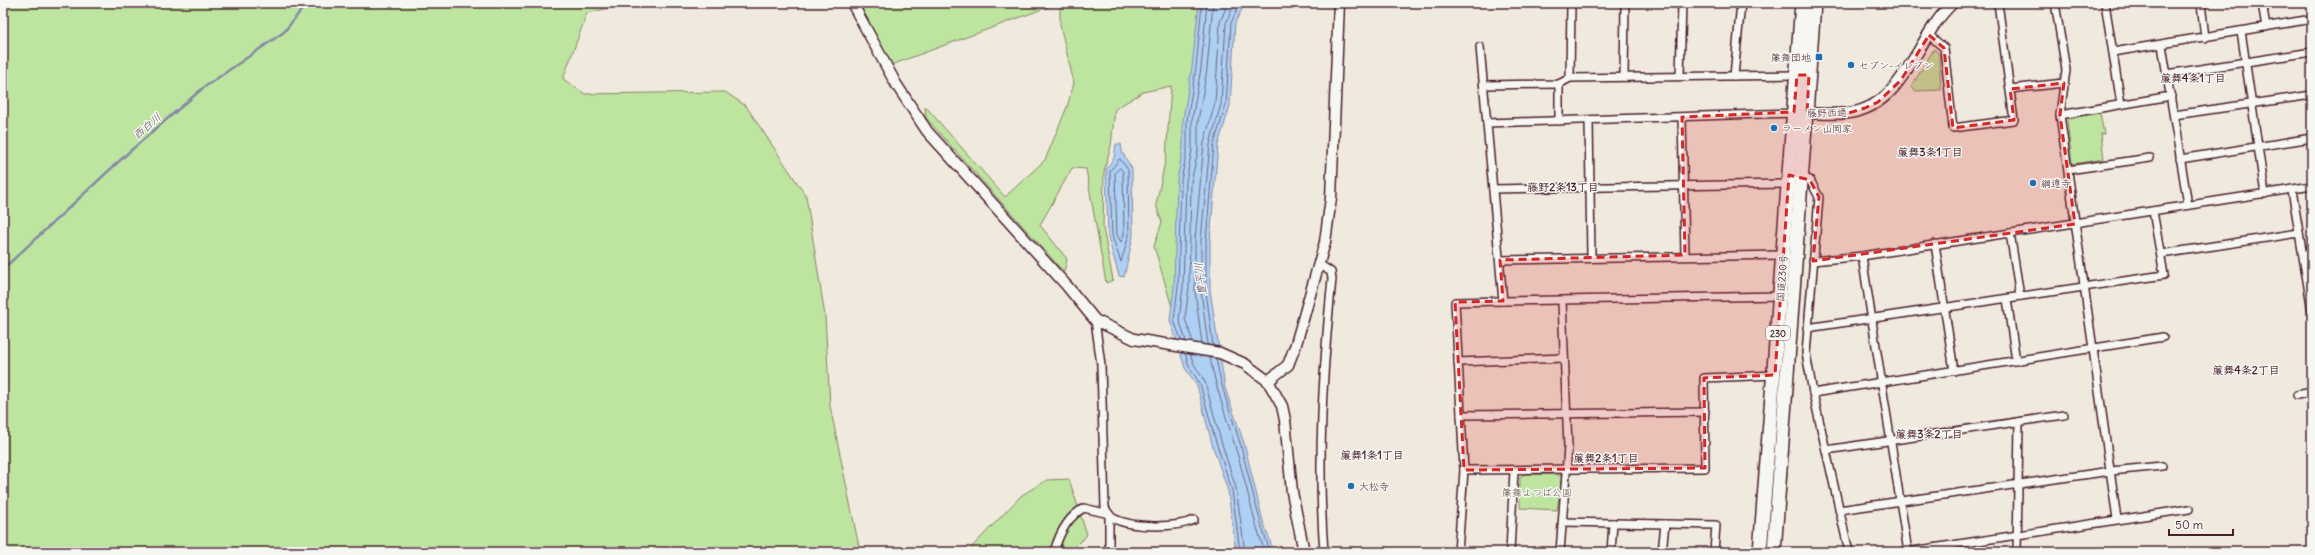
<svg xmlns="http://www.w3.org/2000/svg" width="2315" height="555" font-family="Delius,'Klee One',sans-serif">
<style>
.green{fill:#bee5a0;stroke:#848266}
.water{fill:#add0f5;stroke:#8589a4}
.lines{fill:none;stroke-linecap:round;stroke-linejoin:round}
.shore{stroke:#72667c;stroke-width:1}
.stream{stroke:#8589a4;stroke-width:2.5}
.street-casing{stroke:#4a1f2b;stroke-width:10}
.secondary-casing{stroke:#4a1f2b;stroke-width:13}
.highway-casing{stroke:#4a1f2b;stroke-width:16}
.street{stroke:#f6f6f2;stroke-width:7}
.secondary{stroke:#f6f6f2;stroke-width:10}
.highway{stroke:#f6f6f2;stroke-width:13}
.marked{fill:#d62828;fill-opacity:0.2;stroke:#d62828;stroke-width:3;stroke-dasharray:8 5;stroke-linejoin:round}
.poi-dot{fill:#1f6fb2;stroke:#f6f6f2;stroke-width:1.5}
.labels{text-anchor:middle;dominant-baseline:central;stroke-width:3;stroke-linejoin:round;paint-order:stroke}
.shield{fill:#f6f6f2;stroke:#7e6067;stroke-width:1}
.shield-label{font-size:9px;font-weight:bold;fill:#4a1f2b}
.poi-label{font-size:10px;fill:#4a1f2b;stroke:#f6f6f2;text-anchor:start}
.street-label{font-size:10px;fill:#4a1f2b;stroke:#f6f6f2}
.park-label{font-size:10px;fill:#675048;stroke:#f6f6f2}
.neighbourhood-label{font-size:11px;font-weight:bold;fill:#4a1f2b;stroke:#f6f6f2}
.water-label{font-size:11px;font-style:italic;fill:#634b5e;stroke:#f6f6f2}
</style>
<rect width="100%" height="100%" fill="#f0e9dd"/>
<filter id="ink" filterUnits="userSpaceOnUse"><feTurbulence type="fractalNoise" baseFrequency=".025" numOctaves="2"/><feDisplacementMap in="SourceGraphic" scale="8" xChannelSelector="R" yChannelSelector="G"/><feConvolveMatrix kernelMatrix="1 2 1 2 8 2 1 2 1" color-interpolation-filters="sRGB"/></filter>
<g filter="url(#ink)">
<g class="green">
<path d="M3 3H632L587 13 563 79 585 94 725 92 746 106 806 196 825 316 830 406 860 552H3Z"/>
<path d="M859 3H1059L891 65Z"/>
<path d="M1060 3H1210L1180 334 1154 246 1162 222 1156 205 1166 157 1171 86 1143 92 1115 109 1111 146 1104 171 1103 228 1113 280 1106 283 1086 169 1072 168 1040 225 1067 259 1064 272 926 118 925 106 1005 197 1045 160 1067 107 1074 83 1060 25Z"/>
<path d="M1934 49 1939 54 1941 90 1916 91 1911 87Z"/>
<path d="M2100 113 2104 134H2101L2104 159 2072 164 2067 120 2069 117Z"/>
<path d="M1525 474 1560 475 1562 478 1557 510 1520 508V477Z"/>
<path d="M1069 479 1087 535 1070 552H967L1022 495 1047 480Z"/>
</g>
<g class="water">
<path d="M1199 3H1245L1235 23 1230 106 1218 145 1210 241V290L1225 388 1244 443 1263 521 1274 552H1236L1228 491 1212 444 1197 385 1185 368 1170 320 1174 287 1177 180 1183 149V120L1192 67Z"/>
<path d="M1116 144H1121L1122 152 1132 169 1133 236 1124 277 1119 276 1108 237 1106 169 1114 158Z"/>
</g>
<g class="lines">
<g class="shore">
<path d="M1120 159 1128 170 1129 235 1121 262 1112 236 1110 171Z"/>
<path d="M1120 168 1123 172 1124 235 1121 242 1117 235 1115 173Z"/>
<path d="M1181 340 1174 320 1178 287 1181 181 1187 150V120L1196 68 1202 3"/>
<path d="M1186 341 1179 319 1183 287 1186 181 1192 150V120L1201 68 1207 3"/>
<path d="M1193 342 1185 319 1189 287 1191 182 1198 151V121L1207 69 1213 3"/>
<path d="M1202 344 1195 291V240L1204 143 1215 103 1220 22 1228 3"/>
<path d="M1208 345 1201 291V240L1210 144 1221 104 1226 23 1235 3"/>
<path d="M1213 346 1206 291V241L1214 144 1226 105 1231 23 1240 3"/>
<path d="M1185 353 1189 366 1200 384 1216 442 1232 490 1240 552"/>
<path d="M1190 354 1194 364 1205 382 1221 441 1236 488 1245 552"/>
<path d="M1210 358C1216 388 1226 416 1235 446 1246 481 1252 517 1265 552"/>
<path d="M1216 358C1221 389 1232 416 1241 446 1250 482 1258 517 1270 552"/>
</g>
<path class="stream" d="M3 269 129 152 203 88 284 32 307 3"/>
<defs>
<g id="street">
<path d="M1571 3 1570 78 1799 75"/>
<path d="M2055 3 2066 70 2060 115 2117 519"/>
<path d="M2105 3 2121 104"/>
<path d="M2201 3 2205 38"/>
<path d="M2262 3 2266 27"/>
<path d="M2241 31 2265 194"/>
<path d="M1929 35 1944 48 1953 128 2014 120 1998 3"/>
<path d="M2162 45 2188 205"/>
<path d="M1480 47 1503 301"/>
<path d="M2113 52 2312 19"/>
<path d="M2167 74 2312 52"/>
<path d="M1680 76 1682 3"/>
<path d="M1734 76 1741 3"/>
<path d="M1624 77 1625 3"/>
<path d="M1559 84V121"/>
<path d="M1484 85 1559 84 1570 78"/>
<path d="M2010 89 2064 83"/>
<path d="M2060 115 2171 96"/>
<path d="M2174 115 2312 95"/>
<path d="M1682 117 1685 255"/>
<path d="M1589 120 1591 257"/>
<path d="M1487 123 1794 113"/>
<path d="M2180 159 2312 138"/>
<path d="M2068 170 2150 158"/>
<path d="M1799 176 1810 180 1819 197 1806 353 1813 393 2163 337"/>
<path d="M1493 189 1788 184"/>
<path d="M2292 190 2312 311"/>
<path d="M2010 233 2020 296"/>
<path d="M1935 244 1954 371"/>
<path d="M2161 254 2299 233"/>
<path d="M2303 255 2312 253"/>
<path d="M1862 256 1908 552"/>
<path d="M1500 260 1783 255"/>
<path d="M1813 261 1862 256 2312 186"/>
<path d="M1319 264 1331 272 1332 279C1323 369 1317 461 1324 552"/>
<path d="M2007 299 2016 361"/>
<path d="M1095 320 1101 365 1105 508C1108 512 1110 517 1115 519 1133 528 1176 528 1194 520"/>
<path d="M1807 328 2164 275 2153 211"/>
<path d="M1458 362 1564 358"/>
<path d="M1813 393 1849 552"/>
<path d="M2297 395 2312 392"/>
<path d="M1461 415 1705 412"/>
<path d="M1826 450 2064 415"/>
<path d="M1464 470 1705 468 1704 378 1775 375"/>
<path d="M1839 510 2111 471 2162 466"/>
<path d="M1563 522 1716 525 1714 552"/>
<path d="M1054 552C1059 534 1067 517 1084 508L1109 514V552"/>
<path d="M1458 552 1464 470 1455 302 1781 296"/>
<path d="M1510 552 1514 470"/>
<path d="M1560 552 1568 447 1562 301"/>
<path d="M1611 552 1613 523"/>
<path d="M1662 552 1665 524"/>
<path d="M1906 552 2189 509"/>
<path d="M2017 552 2019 422"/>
</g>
<g id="secondary">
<path d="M852 3 896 84 927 131 1067 286 1095 320 1134 339 1220 353 1245 364 1268 381 1282 406 1285 420 1292 492 1304 552"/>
<path d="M1799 113C1816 113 1832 115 1849 113 1906 105 1916 36 1953 3"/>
<path d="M1268 381 1288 365 1296 344 1325 242 1331 198 1339 3"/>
</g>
<g id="highway">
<path d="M1760 552 1802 3"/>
<path d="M1774 552 1814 3"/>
</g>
</defs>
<use href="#street" class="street-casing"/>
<use href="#secondary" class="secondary-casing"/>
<use href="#highway" class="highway-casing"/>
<use href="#street" class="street"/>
<use href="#secondary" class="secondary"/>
<use href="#highway" class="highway"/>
</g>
</g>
<path class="marked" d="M1929 35 1944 48 1953 128 2014 120 2010 89 2064 83 2060 115 2075 224 1813 261 1819 197 1810 180 1789 175 1775 375 1704 378 1705 468 1464 470 1455 302 1503 301 1500 260 1685 255 1682 117 1794 112 1797 75H1809L1807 113H1849L1865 108 1878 102 1901 80Z"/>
<g class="poi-dot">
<rect x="1815" y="53" width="8" height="8" rx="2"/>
<circle cx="1851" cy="65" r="4"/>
<circle cx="1774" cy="128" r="4"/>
<circle cx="2033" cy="183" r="4"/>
<circle cx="1351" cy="486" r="4"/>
</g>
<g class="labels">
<rect class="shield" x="1766" y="326" width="24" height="14" rx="3"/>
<g class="shield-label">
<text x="1778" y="333">230</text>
</g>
<g class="poi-label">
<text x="1811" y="57" text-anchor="end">簾舞団地</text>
<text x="1859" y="65">セブン-イレブン</text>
<text x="1782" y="128">ラーメン山岡家</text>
<text x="2041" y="183">綱遵寺</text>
<text x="1359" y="486">大松寺</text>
</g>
<g class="street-label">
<text transform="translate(1827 113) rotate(-1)">藤野西通</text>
<text transform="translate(1782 278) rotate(-86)">国道230号</text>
</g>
<g class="park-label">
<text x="1537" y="492">簾舞よつば公園</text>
</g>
<g class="neighbourhood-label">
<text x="2193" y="78">簾舞4条1丁目</text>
<text x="1930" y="152">簾舞3条1丁目</text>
<text x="1563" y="187">藤野2条13丁目</text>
<text x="2246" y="370">簾舞4条2丁目</text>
<text x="1929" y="434">簾舞3条2丁目</text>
<text x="1372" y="455">簾舞1条1丁目</text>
<text x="1606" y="458">簾舞2条1丁目</text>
</g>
<g class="water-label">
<text transform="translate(147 126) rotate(-41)">西白川</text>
<text transform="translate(1200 279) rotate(-97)">豊平川</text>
</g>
</g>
<rect width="2315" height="555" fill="none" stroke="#f6f6f2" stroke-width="16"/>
<rect x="8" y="8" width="2299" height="539" fill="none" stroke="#4a1f2b" stroke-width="1.5" filter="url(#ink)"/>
<path d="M2169 529v6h64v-6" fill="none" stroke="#4a1f2b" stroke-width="2"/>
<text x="2175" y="529" font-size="12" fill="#4a1f2b" stroke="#f6f6f2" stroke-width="3" paint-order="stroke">50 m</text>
</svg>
